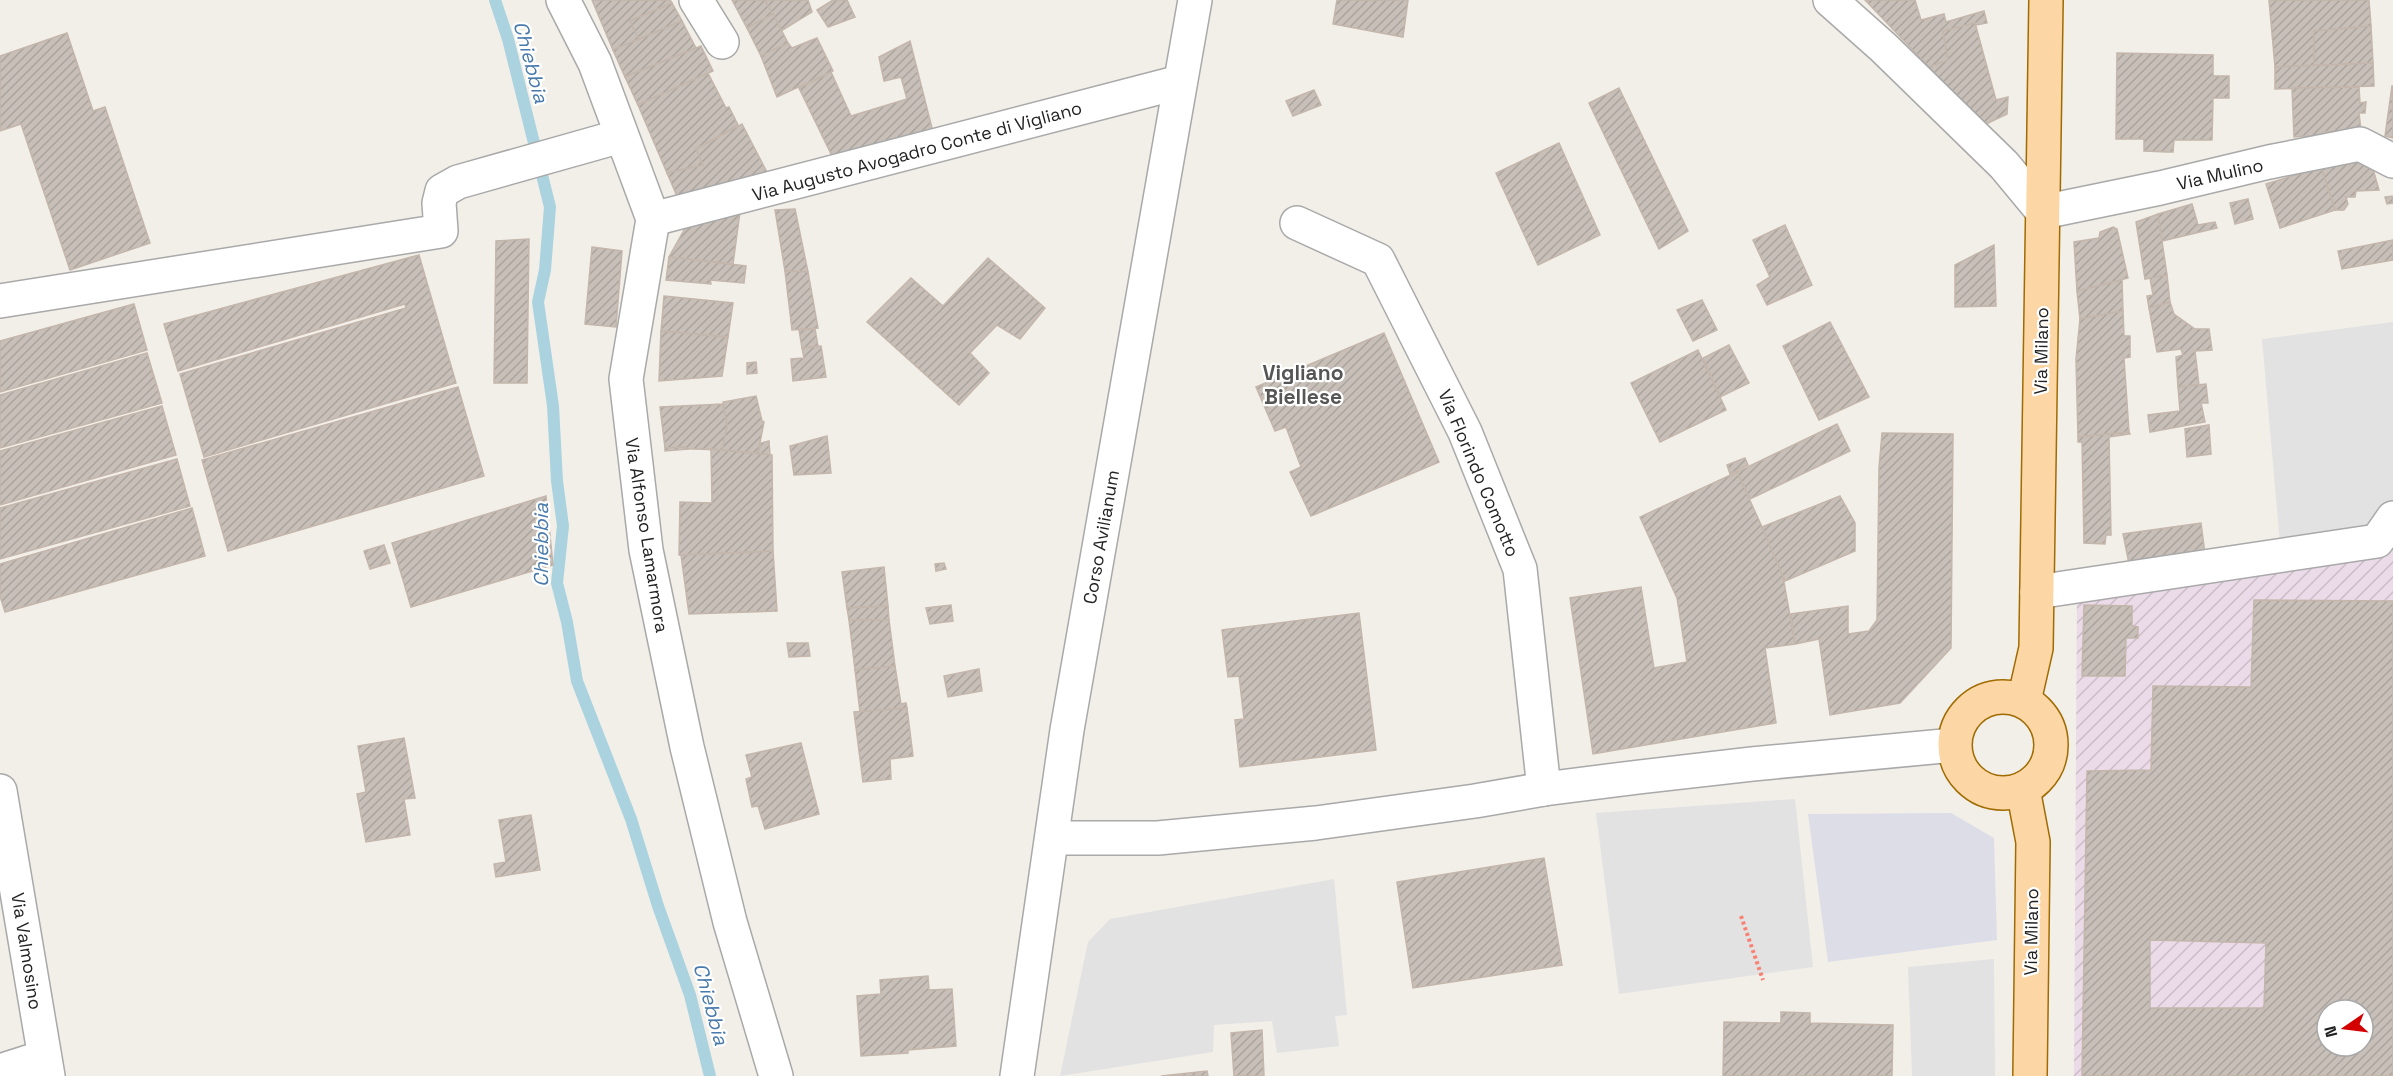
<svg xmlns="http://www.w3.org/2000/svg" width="2393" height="1076" font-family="'Space Grotesk',sans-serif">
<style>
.industrial{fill:url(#industrial-furrows);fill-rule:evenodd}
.parking{fill:#e2e2e2}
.plaza{fill:#dddde8}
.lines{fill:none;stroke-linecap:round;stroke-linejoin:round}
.stream{stroke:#aad3df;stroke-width:12}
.building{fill:url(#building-hatch);stroke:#c4b6ab;stroke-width:1.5;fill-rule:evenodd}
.minor-casing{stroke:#a9a9a9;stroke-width:36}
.major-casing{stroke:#a06b00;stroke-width:36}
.path{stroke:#fa8072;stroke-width:4;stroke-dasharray:3 3;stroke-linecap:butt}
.minor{stroke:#fff;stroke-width:33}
.major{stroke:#fcd6a4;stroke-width:33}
.labels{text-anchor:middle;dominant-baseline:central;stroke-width:4.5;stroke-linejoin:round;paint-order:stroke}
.street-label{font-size:18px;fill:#222;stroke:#fff}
.water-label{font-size:20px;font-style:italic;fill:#4a7aab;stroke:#fff}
.quarter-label{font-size:21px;font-weight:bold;fill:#555;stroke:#fff}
</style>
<defs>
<pattern id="industrial-furrows" width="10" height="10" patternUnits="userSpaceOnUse" patternTransform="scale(1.5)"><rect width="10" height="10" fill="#ebdbe8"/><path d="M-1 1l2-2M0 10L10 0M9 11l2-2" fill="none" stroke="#c9bcc7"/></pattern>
<pattern id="building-hatch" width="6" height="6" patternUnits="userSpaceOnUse" patternTransform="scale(1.5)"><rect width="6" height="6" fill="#c7bfb8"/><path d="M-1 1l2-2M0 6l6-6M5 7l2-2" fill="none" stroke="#aba49e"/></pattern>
</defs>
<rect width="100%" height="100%" fill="#f2efe9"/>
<path class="industrial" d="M2393 543V1076H2074L2077 588ZM2327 1010H2363V1046H2327Z"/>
<g class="parking">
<path d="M2393 322V520L2280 543 2262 339Z"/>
<path d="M1795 799 1813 967 1619 994 1596 813Z"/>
<path d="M1334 879 1347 1015 1335 1016 1339 1046 1277 1053 1272 1021 1214 1025 1213 1052 1060 1076 1088 942 1110 919Z"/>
<path d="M1994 959 1995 1076H1912L1908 967Z"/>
</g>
<path class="plaza" d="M1951 813 1994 838 1997 940 1828 962 1808 814Z"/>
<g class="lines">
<path class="stream" d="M495 0 508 39 550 207 545 270 538 302 553 406 557 481 563 526 557 583 567 622 577 681 631 819 658 906 690 995 710 1076"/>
</g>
<g class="building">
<path d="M592 0H670L672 3 630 21 639 39 613 50Z"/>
<path d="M732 0H765L773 14 747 28Z"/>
<path d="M765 0H808L812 12 781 31Z"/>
<path d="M833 0H847L855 17 828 27 817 10Z"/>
<path d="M1337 0H1408L1403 37 1333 24Z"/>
<path d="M1865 0H1915L1921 20 1944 14 1946 22 1984 11 1987 23 1976 25 1975 23 1943 31 1948 60 1929 67Z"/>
<path d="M2269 0H2369L2371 26 2314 31V66L2275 67Z"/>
<path d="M672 3 682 21 639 39 630 21Z"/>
<path d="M773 14 788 43 761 56 747 28Z"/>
<path d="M682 21 696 48 625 77 613 50Z"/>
<path d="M1975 23 1996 100 2008 97 2007 114 1986 124 1929 67 1948 60 1943 31Z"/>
<path d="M2371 26 2373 63 2314 66V31Z"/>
<path d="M67 33 93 111 105 107 150 243 70 270 21 124 0 131V56Z"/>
<path d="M817 38 833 71 777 97 761 56 788 43 792 48Z"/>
<path d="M910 41 933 132 834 160 799 88 831 72 851 116 907 99 901 77 884 81 879 57Z"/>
<path d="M701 46 713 71 638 105 625 77Z"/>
<path d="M2117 53 2213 55V76H2229V98H2213L2212 140H2174L2173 152H2167L2144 151V139H2116Z"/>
<path d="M2373 63 2374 86 2275 89V67Z"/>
<path d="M708 73 726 108 729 107 738 125 696 149 703 165 667 173 638 105Z"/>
<path d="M2392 86H2393V138L2385 136Z"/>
<path d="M2359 87 2360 103 2366 102 2365 113H2359L2361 130 2323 132V135L2294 137 2292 88Z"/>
<path d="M1619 88 1688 231 1659 249 1589 103Z"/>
<path d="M1314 90 1321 105 1293 116 1286 101Z"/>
<path d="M742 124 769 176 680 203 667 173 703 165 696 149Z"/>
<path d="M1559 143 1600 235 1538 265 1496 173Z"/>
<path d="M2347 161 2371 162 2379 190 2356 191 2355 197H2346L2348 204 2344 210H2335L2321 167Z"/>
<path d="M2321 167 2335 210 2280 228 2266 184Z"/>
<path d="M2392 196 2393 203 2387 204 2385 197Z"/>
<path d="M2248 199 2253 219 2235 224 2230 203Z"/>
<path d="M2192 204 2198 225 2215 222 2217 228 2162 241 2158 214Z"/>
<path d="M795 209 808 272 785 271 775 210Z"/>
<path d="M740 212 733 264 669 257 684 230 694 224Z"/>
<path d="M2158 214 2167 275 2145 279 2136 222Z"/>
<path d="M1785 225 1812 285 1767 305 1757 285 1770 277 1753 240Z"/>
<path d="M2113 227 2117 229 2128 278 2077 291 2074 242 2099 238 2100 232Z"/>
<path d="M529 239 527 383H494L496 241Z"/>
<path d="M2393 240V260L2342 269 2338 251Z"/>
<path d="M1994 245 1996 306 1955 307V265Z"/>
<path d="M592 247 622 251 616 327 585 324Z"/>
<path d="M419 255 456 383 204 457 180 374 406 308 405 304 178 371 164 324Z"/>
<path d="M669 257 746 266 744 283 710 280 711 284 666 280Z"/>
<path d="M988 258 1045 308 1020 339 997 325 970 353 989 373 959 405 867 322 911 278 943 306Z"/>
<path d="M785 271 808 272 818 328 792 330Z"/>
<path d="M2167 275 2170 302 2149 308 2147 296 2153 295 2150 278Z"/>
<path d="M2122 280 2123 311 2080 319 2077 291Z"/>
<path d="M664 296 733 303 728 337 661 331Z"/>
<path d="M1702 300 1717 330 1693 341 1677 310Z"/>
<path d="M2170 302 2174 314 2195 329H2209L2212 350 2195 351 2199 385 2178 387 2176 357 2183 355 2181 349 2157 352 2149 308Z"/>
<path d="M134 304 147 350 0 392V341Z"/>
<path d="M2123 311 2124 336H2130V357L2124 358 2129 432 2078 437 2076 359 2080 319Z"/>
<path d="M1830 322 1869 397 1819 420 1783 346Z"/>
<path d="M815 329 818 346 802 348 799 330Z"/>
<path d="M661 331 728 337 722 376 659 381Z"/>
<path d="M1384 333 1439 462 1311 516 1290 472 1301 467 1286 427 1275 431 1256 387Z"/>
<path d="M1729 345 1749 383 1720 397 1703 358Z"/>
<path d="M821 346 826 377 793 381 791 359 804 358 802 348Z"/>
<path d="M1698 350 1726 410 1660 442 1631 383Z"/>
<path d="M147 353 162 403 0 448V395Z"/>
<path d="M756 362 757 373 747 374V363Z"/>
<path d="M2206 384 2208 403H2201L2205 422 2150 432 2148 415 2180 411 2178 387Z"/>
<path d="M458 387 484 476 228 551 202 460Z"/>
<path d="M756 396 762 421 764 422 758 453 722 450 727 426 723 402Z"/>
<path d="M723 404 727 426 722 450 665 448 660 407Z"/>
<path d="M162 406 176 455 0 505V451Z"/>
<path d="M1837 424 1850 451 1750 499 1737 472Z"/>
<path d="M2209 425 2211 454 2187 457 2185 429Z"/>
<path d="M2129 432 2130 434 2109 437 2111 535H2106L2105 544 2084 543 2082 442H2078V437Z"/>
<path d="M1882 433 1953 434 1951 648 1900 703 1830 715 1819 639 1795 644 1791 614 1848 606V634L1869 631 1877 620 1879 468Z"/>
<path d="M827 436 831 473 794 475 790 446Z"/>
<path d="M769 441 770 455 758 453 761 443Z"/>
<path d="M684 447 689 449 665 451V448Z"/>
<path d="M711 449 772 455 773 551 679 555 680 502 712 503Z"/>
<path d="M1745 458 1748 465 1730 474 1727 465Z"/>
<path d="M177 459 190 506 0 559V508Z"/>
<path d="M1737 472 1782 571 1795 644 1765 648 1776 723 1593 754 1570 598 1641 587 1654 668 1687 662 1677 598 1640 517Z"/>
<path d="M546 496 553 565 411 607 392 543Z"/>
<path d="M1840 496 1855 523V551L1785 581 1762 527Z"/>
<path d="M192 508 205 556 5 612 0 596V564Z"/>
<path d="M2201 523 2205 554 2129 564 2123 534Z"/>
<path d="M384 545 390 563 370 569 364 551Z"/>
<path d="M773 551 777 611 689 614 681 555Z"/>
<path d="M944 563 946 569 936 571 935 564Z"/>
<path d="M884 567 888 606 847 608 842 572Z"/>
<path d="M2254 600 2393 601V1076H2082L2087 771 2151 770 2153 686 2251 687ZM2150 940 2266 943 2264 1008H2150ZM2327 1010H2363V1046H2327Z"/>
<path d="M951 605 953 621 930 624 926 608Z"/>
<path d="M2084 605 2132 606V626L2138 627V638H2126L2125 676H2082Z"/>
<path d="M888 606 889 620H849L847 608Z"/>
<path d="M1359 613 1376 750 1240 767 1235 720 1244 719 1239 676 1228 677 1222 630Z"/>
<path d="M849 620H889L895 666 855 670Z"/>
<path d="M787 643H808L810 656 789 657Z"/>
<path d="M895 666 901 704 906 703 907 708 860 712 855 670Z"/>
<path d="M979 669 982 691 948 697 944 676Z"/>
<path d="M907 708 913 756 890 759 891 779 863 782 854 712Z"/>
<path d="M404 738 415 798 404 799 410 835 366 842 357 794 366 792 358 746Z"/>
<path d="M801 743 819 814 765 829 758 806 752 807 746 779 752 777 746 755Z"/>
<path d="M531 815 540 870 496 877 494 864 506 862 499 820Z"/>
<path d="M1544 858 1562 965 1413 988 1397 882Z"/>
<path d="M928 976 929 990 952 989 956 1046 908 1050V1053L861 1056 857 996 881 994 880 980Z"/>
<path d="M1781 1012 1810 1013V1023L1893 1025 1892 1076H1723L1724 1022 1781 1023Z"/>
<path d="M1262 1030 1264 1076H1234L1231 1033Z"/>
<path d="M1207 1071 1208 1076H1161Z"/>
</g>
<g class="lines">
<defs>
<g id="minor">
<path d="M563 0 595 63 653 219 626 379 646 550 687 747 730 922 776 1076"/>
<path d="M696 0 722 42"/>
<path d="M1830 0 1884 48 2004 165 2043 212 2160 188 2269 162 2360 144 2393 161"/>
<path d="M653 219 1180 82"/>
<path d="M1297 223 1378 260 1465 432 1520 569 1544 789"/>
<path d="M0 301 441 231 439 203 442 191 458 182 621 136"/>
<path d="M2037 592 2377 541 2393 518"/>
<path d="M0 791 48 1076"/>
<path d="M1053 838H1158L1316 823 1475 801 1544 789 1639 777 1752 764 1954 745"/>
<path d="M0 1071 44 1057"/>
<path d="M1017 1076 1067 730 1195 0"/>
</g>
<g id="major">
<circle cx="2003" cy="745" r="48"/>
<path d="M2024 701 2036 648 2046 0"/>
<path d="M2023 789 2033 842 2030 1076"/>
</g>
</defs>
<use href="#minor" class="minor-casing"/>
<use href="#major" class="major-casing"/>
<path class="path" d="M1741 916 1763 980"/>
<use href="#minor" class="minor"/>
<use href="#major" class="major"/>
</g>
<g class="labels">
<g class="street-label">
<text transform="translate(917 151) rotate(-15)">Via Augusto Avogadro Conte di Vigliano</text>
<text transform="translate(2220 174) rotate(-13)">Via Mulino</text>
<text transform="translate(2041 351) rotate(-89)">Via Milano</text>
<text transform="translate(1479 473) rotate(67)">Via Florindo Comotto</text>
<text transform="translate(647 535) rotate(81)">Via Alfonso Lamarmora</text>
<text transform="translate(1101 537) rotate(-80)">Corso Avilianum</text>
<text transform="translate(2031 932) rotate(-89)">Via Milano</text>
<text transform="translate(27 951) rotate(81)">Via Valmosino</text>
</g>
<g class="water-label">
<text transform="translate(531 62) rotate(75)">Chiebbia</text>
<text transform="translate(541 545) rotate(-90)">Chiebbia</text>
<text transform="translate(711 1004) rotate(75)">Chiebbia</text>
</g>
<g class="quarter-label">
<text x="1303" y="372">Vigliano<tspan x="1303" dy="24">Biellese</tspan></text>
</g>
</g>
<g transform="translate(2345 1028) rotate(256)"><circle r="28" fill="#ffffff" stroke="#a7a7a7" stroke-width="1.5"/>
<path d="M0-4.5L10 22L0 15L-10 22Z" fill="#d40000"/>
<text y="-9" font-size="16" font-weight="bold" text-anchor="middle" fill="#222222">N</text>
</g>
</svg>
